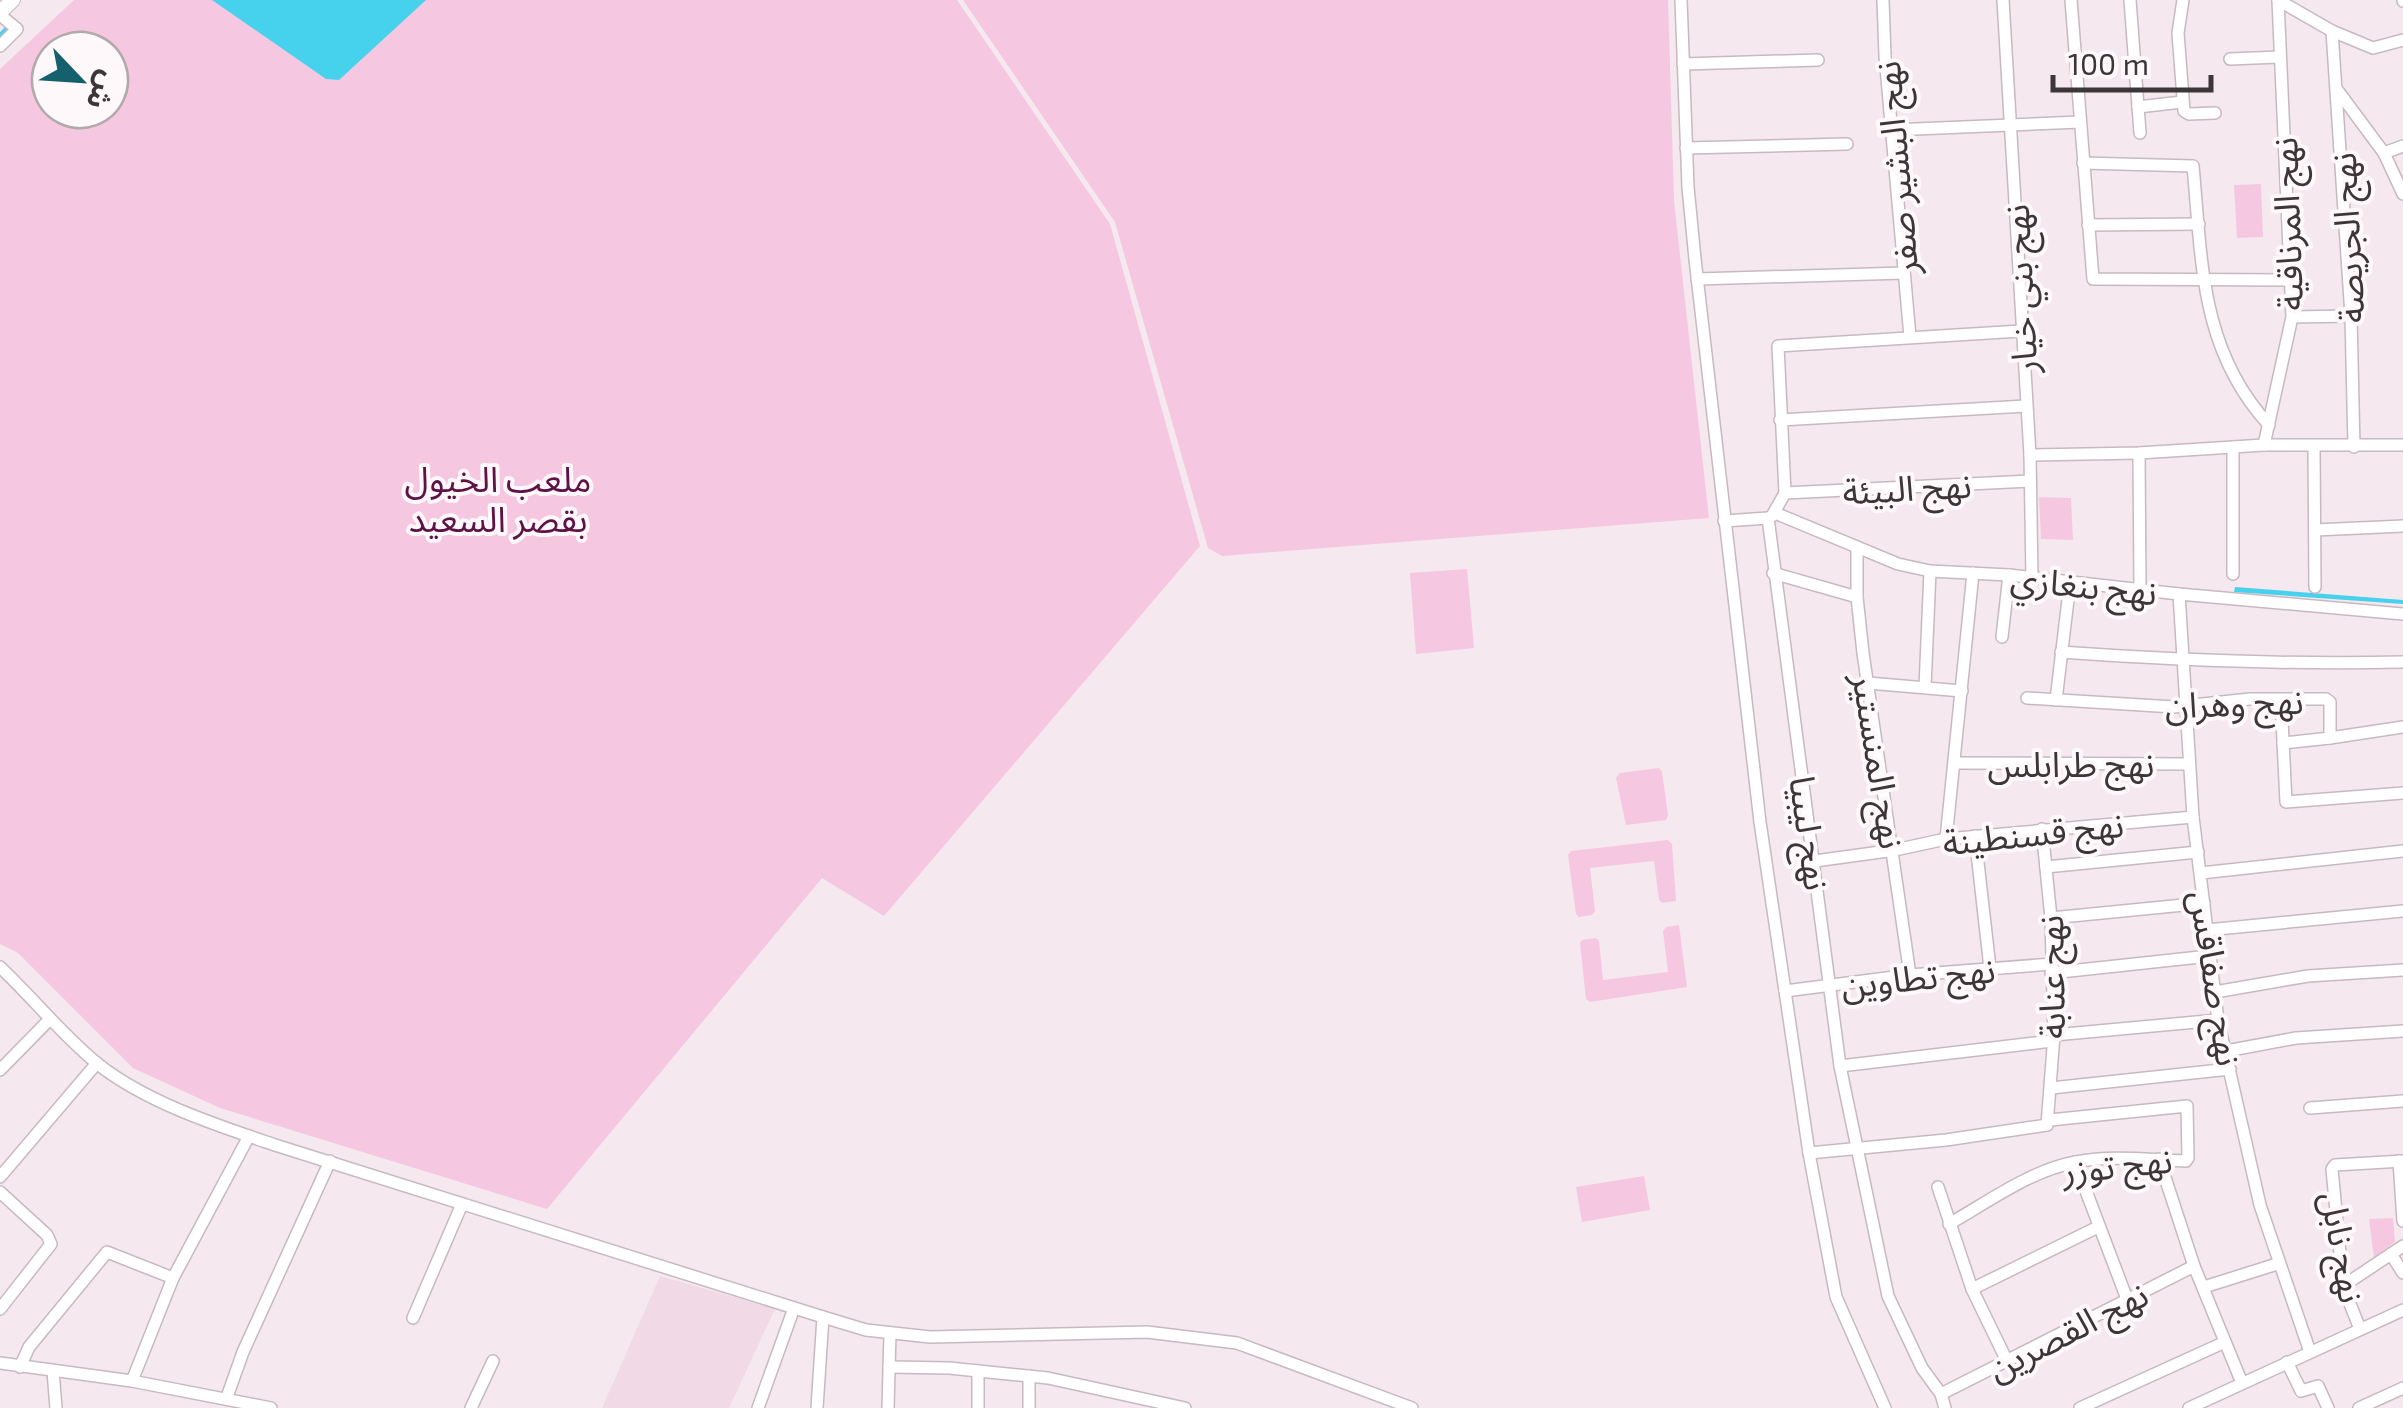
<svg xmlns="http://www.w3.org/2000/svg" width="2403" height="1408" font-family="'Exo 2','Noto Sans Arabic',sans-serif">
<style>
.built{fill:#f1dae6}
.green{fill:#f6c7e1;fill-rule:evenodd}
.water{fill:#46d2ec}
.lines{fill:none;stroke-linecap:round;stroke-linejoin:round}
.stream{stroke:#46d2ec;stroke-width:4}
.minor-casing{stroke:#c7b9c1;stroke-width:14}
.major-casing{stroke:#c7b9c1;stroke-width:16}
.minor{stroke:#fff;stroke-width:11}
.major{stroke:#fff;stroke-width:14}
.labels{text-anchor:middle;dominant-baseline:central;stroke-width:8;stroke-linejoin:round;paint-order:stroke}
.street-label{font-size:35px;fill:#3c3639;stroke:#fef8fb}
.park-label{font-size:35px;fill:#5e1246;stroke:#fef8fb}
</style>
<rect width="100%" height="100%" fill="#f6e8ef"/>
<path class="built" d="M660 1276 775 1309 729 1408H602Z"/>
<g class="green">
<path d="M74 0H957L1110 224 1200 546 884 916 822 878 547 1209 220 1108 133 1068 18 953 0 944V69ZM50 50H110V110H50Z"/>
<path d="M963 0H1668L1674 201 1709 518 1222 556 1208 548 1115 222Z"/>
<path d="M2261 184 2263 237 2237 238 2234 185Z"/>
<path d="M2039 497 2071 498 2073 540 2041 539Z"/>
<path d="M1467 569 1474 648 1416 654 1410 573Z"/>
<path d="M1659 768 1662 772 1668 815 1666 820 1626 825 1616 778 1620 773Z"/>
<path d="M1668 840 1672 844 1676 901 1662 903 1659 900 1654 861 1590 868 1595 911 1592 915 1579 917 1576 914 1568 855 1571 851Z"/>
<path d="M1679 925 1687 987 1590 1002 1586 999 1580 943 1582 940 1596 938 1599 941 1603 980 1668 972 1663 931 1666 927Z"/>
<path d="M1644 1176 1650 1210 1582 1222 1576 1187Z"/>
<path d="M2393 1218 2395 1242 2374 1258 2369 1219Z"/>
</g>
<g class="water">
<path d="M212 0H426L339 80 326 79Z"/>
<path d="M2235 587 2403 600V604L2234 592Z"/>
</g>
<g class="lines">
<path class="stream" d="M0 35 7 28"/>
<defs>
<g id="minor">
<path d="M1681 0 1688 187 1695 259 1760 822 1809 1153 1836 1297 1885 1408"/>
<path d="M1883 0 1885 56 1910 337"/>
<path d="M2003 0 2030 455 2032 578"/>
<path d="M2071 0 2093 279 2292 280"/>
<path d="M2130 0 2140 133"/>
<path d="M2183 0 2178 33 2184 111 2189 114 2215 113"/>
<path d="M2278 0 2332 31 2373 48 2403 40"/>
<path d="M2403 0V1"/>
<path d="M0 15 17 29 0 46"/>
<path d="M2332 31 2351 316 2354 447"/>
<path d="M2230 59 2279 57"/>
<path d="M1683 64 1818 60"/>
<path d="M2338 91 2384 153 2403 194"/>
<path d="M2138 107 2182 102"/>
<path d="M1892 130 2080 122"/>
<path d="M1686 148 1847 144"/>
<path d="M2384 153 2403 146"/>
<path d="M2083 163 2193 166C2202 262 2200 350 2269 425"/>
<path d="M2088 225 2199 224"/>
<path d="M1697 279 1904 273"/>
<path d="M2292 317 2351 316"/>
<path d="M1780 420 2026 406"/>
<path d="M2264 445 2292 317 2278 0"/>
<path d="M2314 447 2315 587"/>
<path d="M2139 453 2140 589"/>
<path d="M2030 455 2139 453 2264 445H2403"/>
<path d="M1785 493 2030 481"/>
<path d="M1775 513 1898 564 1930 571 2009 575 2179 594 2403 614"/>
<path d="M1772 516 1785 493 1778 346 2021 331"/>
<path d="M1768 518 1840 1066 1888 1296 1922 1368 1941 1394 1945 1408"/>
<path d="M1724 521 1768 518"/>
<path d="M2315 530 2403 526"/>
<path d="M1857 547V597L1863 653 1910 975"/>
<path d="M1773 573 1857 597"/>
<path d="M2233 574V447"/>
<path d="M2179 594 2193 817 2218 1020 2260 1205 2310 1352"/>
<path d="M2002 637 2009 575"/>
<path d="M2061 652C2175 660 2288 665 2403 662"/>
<path d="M1868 683 1962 691"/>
<path d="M1925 687 1930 571"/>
<path d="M2027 698 2174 707 2250 699H2326L2330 702V738L2403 727"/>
<path d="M2056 700 2070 583"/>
<path d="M2281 700 2286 802 2403 793"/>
<path d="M2283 743 2330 738"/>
<path d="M1955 763 2188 764"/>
<path d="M1975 836 1990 968"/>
<path d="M1946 839 1973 573"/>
<path d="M1815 861 1895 850 1946 839 2193 817"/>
<path d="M2046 867 2198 852"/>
<path d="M2201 873 2403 851"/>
<path d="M2051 918 2204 903"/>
<path d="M2207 930 2403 911"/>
<path d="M0 967C34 999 63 1036 99 1065 148 1103 216 1125 275 1145L823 1317 866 1330 930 1337 1147 1332 1237 1343 1412 1408"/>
<path d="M2051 973 2209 956"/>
<path d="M1785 991 1910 975 2052 964"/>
<path d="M2215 992 2308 976 2403 970"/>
<path d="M2054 1035 2218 1020"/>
<path d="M2226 1051 2296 1038 2403 1031"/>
<path d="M1840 1066 2052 1041"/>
<path d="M0 1070 50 1019"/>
<path d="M2051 1088 2230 1069"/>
<path d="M2310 1108 2403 1101"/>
<path d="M1809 1153 1946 1140 2047 1125 2054 1035 2051 918 2042 829"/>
<path d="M2159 1159 2194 1266 2242 1383"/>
<path d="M2399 1161 2403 1221"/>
<path d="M2075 1162 2127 1299"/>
<path d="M0 1177 97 1063"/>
<path d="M1938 1187 1972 1289 2006 1359"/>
<path d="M0 1192 47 1235 51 1244 0 1309"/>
<path d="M1949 1224C1988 1202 2031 1170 2076 1162 2112 1155 2149 1160 2186 1161L2188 1158 2187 1106 2050 1120"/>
<path d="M2391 1254 2403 1273"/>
<path d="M2343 1286 2403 1246"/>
<path d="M2204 1287 2277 1264"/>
<path d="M1972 1289 2098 1227"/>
<path d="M413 1318 462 1204"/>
<path d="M2360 1329 2343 1286 2332 1169 2335 1165 2403 1161"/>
<path d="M2287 1362 2301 1391 2318 1386 2328 1408"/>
<path d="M0 1363 132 1381 271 1408"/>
<path d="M20 1367 29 1347 107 1252 173 1278"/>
<path d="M889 1367 949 1368 1048 1378 1185 1408"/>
<path d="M53 1371 56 1408"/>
<path d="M978 1371V1408"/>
<path d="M132 1381 173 1278 249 1136"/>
<path d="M1941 1394 2194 1266"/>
<path d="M227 1397 243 1352 330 1161"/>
<path d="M471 1408 493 1361"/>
<path d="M758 1408 794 1308"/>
<path d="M817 1408 823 1317"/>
<path d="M888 1408 890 1333"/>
<path d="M1029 1408V1376"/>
<path d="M2080 1408 2225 1342"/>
<path d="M2189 1408 2403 1310"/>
<path d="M2359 1408 2403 1388"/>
</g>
<path id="major" d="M0 12 13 0"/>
</defs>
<use href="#minor" class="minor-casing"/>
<use href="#major" class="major-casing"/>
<use href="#minor" class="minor"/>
<use href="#major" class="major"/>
</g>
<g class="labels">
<g class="street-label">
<text transform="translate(1895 168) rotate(-95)">نهج البشير صفر</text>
<text transform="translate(2286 224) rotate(-92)">نهج المرناقية</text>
<text transform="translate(2346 238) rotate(-93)">نهج الجريصة</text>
<text transform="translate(2019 289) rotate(-93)">نهج بني خيار</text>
<text transform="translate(1907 487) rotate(-3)">نهج البيئة</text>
<text transform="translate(2084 584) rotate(6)">نهج بنغازي</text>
<text transform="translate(2234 702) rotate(-2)">نهج وهران</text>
<text transform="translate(1880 761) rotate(81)">نهج المنستير</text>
<text x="2071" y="763">نهج طرابلس</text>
<text transform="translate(2033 832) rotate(-6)">نهج قسنطينة</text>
<text transform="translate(1811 833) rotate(82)">نهج ليبيا</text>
<text transform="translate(1918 976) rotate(-6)">نهج تطاوين</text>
<text transform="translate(2050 977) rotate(-91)">نهج عنابة</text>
<text transform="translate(2217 978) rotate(81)">نهج صفاقس</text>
<text transform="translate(2117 1164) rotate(-6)">نهج توزر</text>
<text transform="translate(2344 1247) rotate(80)">نهج نابل</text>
<text transform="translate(2067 1330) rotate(-27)">نهج القصرين</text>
</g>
<g class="park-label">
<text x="498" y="478">ملعب الخيول<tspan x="498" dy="40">بقصر السعيد</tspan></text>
</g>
</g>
<g transform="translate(80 80) rotate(115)"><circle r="48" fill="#fef8fb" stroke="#b0aaad" stroke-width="2.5"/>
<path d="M0-8L18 38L0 25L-18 38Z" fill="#15606d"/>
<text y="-15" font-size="28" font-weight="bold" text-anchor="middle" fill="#3c3639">ش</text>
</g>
<path d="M2053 75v15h158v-15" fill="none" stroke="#3c3639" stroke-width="5"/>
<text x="2068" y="75" font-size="30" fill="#3c3639" stroke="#fef8fb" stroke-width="8" paint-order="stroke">100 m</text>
</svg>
